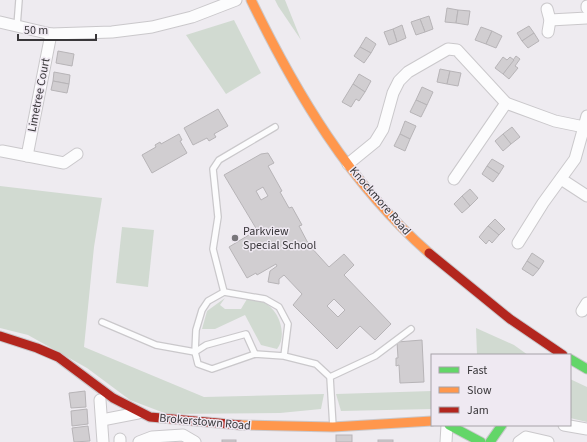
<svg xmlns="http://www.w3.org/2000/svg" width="587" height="442" font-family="'Source Sans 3',sans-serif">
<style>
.green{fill:#d1dad1}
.building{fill:#d1ced1;stroke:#b7b4b7;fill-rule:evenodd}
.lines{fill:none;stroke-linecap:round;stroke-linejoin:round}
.lane-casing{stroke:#cac8cb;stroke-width:8}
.street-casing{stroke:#cac8cb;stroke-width:13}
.fast-casing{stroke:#cac8cb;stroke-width:11}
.slow-casing{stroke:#cac8cb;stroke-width:11}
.jam-casing{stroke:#cac8cb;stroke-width:11}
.lane{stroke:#fcfcfd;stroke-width:5.5}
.street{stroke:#fcfcfd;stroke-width:11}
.fast{stroke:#63d668;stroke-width:9}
.slow{stroke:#ff974d;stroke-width:9}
.jam{stroke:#b3261e;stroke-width:9}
.poi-dot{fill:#78767a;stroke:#efe9f2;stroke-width:1.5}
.labels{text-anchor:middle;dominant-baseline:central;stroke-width:3;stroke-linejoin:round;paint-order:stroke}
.street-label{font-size:12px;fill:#39373a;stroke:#efe9f2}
.poi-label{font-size:12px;fill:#39373a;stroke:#efe9f2;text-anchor:start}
</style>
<rect width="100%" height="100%" fill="#eeebf0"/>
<g class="green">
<path d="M275 0H285L301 40 278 6Z"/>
<path d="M234 20 261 73 226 94 186 35Z"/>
<path d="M0 186 102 198 94 247 84 347 204 397 324 394 321 409 280 413 167 414 130 400 87 368 28 335 0 328Z"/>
<path d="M122 227 154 230 148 287 116 283Z"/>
<path d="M225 298 220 305 225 309H241L247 299C252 300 258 300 263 302 279 309 288 335 277 349L261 345 245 315 215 329H202L207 311Z"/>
<path d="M476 328 514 345 528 355H477Z"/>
<path d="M570 379 587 387V422L570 418Z"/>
<path d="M432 391V409L341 411 336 394Z"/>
</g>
<g class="building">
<path d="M447 8 458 10 456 23 445 22Z"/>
<path d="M458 10 470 11 468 25 456 23Z"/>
<path d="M429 16 433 29 425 32 420 19Z"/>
<path d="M420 19 425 32 416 35 411 22Z"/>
<path d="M402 25 406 38 397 42 393 29Z"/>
<path d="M529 26 534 33 522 41 517 33Z"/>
<path d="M481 27 492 31 486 44 475 40Z"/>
<path d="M393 29 397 42 389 45 384 32Z"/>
<path d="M492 31 502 36 496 48 486 44Z"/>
<path d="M534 33 539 41 528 48 522 41Z"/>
<path d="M366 37 376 44 371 53 360 47Z"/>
<path d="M360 47 371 53 364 63 354 56Z"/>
<path d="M58 51 74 54 72 66 56 63Z"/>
<path d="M516 56 520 59 515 66 518 68 509 79 503 74Z"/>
<path d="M503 57 507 60 510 57 514 60 503 74 495 68Z"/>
<path d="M440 69 450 71 447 84 437 82Z"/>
<path d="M450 71 461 73 458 86 447 84Z"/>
<path d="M54 72 70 75 69 84 53 81Z"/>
<path d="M359 74 371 81 365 92 353 84Z"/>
<path d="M53 81 69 84 67 93 51 90Z"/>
<path d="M353 84 365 92 359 101 356 99 351 107 342 102Z"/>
<path d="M422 87 433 92 427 105 416 100Z"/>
<path d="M416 100 427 105 421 117 410 112Z"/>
<path d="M218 109 228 126 214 134 216 137 209 141 207 138 193 145 184 128Z"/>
<path d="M405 121 416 126 410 139 400 134Z"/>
<path d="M512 127 520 137 511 144 503 134Z"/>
<path d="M179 134 182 140 180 141 187 153 152 173 142 155 156 147 155 145 160 142 161 144Z"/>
<path d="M400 134 410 139 405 151 394 146Z"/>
<path d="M503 134 511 144 503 151 495 141Z"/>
<path d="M268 153 274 163 268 166 282 191 280 192 289 208 292 207 302 225 299 226 309 245 329 267 344 254 354 265 344 275 391 324 375 340 360 326 337 349 293 305 302 294 284 275 279 279V284L268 282 270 271 277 266 276 264 257 275 256 273 247 278 229 247 257 230 224 175 261 154ZM263 187 268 196 261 200 256 191ZM334 299 345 310 338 317 327 306Z"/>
<path d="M492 159 504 166 499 174 487 166Z"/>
<path d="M487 166 499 174 493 182 482 174Z"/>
<path d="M470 189 478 198 470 206 462 196Z"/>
<path d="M462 196 470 206 462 213 454 204Z"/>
<path d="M495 219 505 229 499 235 488 226Z"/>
<path d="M488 226 499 235 492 243 489 240 486 244 479 237Z"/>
<path d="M532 253 544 261 539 269 527 261Z"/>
<path d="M527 261 539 269 533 276 522 269Z"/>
<path d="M422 340 424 382 400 383 399 365 396 366V358H398L397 342Z"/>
<path d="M85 391 86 407 71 408 69 393Z"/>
<path d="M87 409 88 424 72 426 71 411Z"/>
<path d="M88 426 90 441 74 442 72 428Z"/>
<rect x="336" y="435" width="16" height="7"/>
<rect x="222" y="440" width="14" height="2"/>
<rect x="378" y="440" width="15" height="2"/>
</g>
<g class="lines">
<defs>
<g id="lane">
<path d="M17 26 19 0"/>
<path d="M224 292 213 249 218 217 213 169 219 160 275 127"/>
<path d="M102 322 156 345 195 352 206 345 246 334 255 354"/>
<path d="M284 356 288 324 279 307 265 299 224 292 208 301 202 310 196 330 195 352 198 364 212 369 255 354 284 356 316 364 330 377 333 427"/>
<path d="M330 377 375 356 411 329"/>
</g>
<g id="street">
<path d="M587 6V8"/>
<path d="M547 9 550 20 548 32"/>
<path d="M550 20 587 18"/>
<path d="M0 22 51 34 112 32 152 27 192 17 236 0"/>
<path d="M2 151 64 163 77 154"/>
<path d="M27 156 51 34"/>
<path d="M348 164 375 142 383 129 393 93 399 81 408 72 448 49 457 50 506 103 555 121 584 127"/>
<path d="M454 179 506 103"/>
<path d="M561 179 587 196"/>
<path d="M518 243 543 203 575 159 587 116"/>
<path d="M582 311 587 303"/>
<path d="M100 400 103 442"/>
<path d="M102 420 138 413"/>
<path d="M564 425 587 429"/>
<path d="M120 439V442"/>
<path d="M139 442 152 437 183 435 195 442"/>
<path d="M446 442 447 425"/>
<path d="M519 442 526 437 548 442"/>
</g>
<g id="fast">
<path d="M570 359 587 369"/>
<path d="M449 425 481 442"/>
<path d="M490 442 502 425"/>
</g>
<g id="slow">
<path d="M251 0C296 93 350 184 429 253"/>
<path d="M240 425 333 427 432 421"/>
</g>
<g id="jam">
<path d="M429 253 510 319 563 355"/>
<path d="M0 336 37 348 58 357 113 398 150 417 240 425"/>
</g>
</defs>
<use href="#lane" class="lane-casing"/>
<use href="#street" class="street-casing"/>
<use href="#fast" class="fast-casing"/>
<use href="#slow" class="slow-casing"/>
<use href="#jam" class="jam-casing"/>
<use href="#lane" class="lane"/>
<use href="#street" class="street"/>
<use href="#fast" class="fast"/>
<use href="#slow" class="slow"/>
<use href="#jam" class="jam"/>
</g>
<circle class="poi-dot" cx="235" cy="238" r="4"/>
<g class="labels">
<g class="street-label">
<text transform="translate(39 95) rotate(-79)">Limetree Court</text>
<text transform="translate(380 201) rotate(49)">Knockmore Road</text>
<text transform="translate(205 422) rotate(5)">Brokerstown Road</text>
</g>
<g class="poi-label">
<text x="243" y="231">Parkview<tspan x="243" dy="14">Special School</tspan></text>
</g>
</g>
<rect x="431" y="354" width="140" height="72" fill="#efe9f2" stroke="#a6a2a8"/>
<rect x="439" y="367" width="20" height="6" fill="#63d668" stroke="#a6a2a8"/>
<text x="467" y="374" font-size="12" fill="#39373a">Fast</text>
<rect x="439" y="387" width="20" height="6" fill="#ff974d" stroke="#a6a2a8"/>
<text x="467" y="394" font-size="12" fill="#39373a">Slow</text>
<rect x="439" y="407" width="20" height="6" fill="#b3261e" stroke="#a6a2a8"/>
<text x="467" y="414" font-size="12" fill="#39373a">Jam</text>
<path d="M18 34v6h78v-6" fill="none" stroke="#39373a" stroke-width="2"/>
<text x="24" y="34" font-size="12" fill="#39373a" stroke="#efe9f2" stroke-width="3" paint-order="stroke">50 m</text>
</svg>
